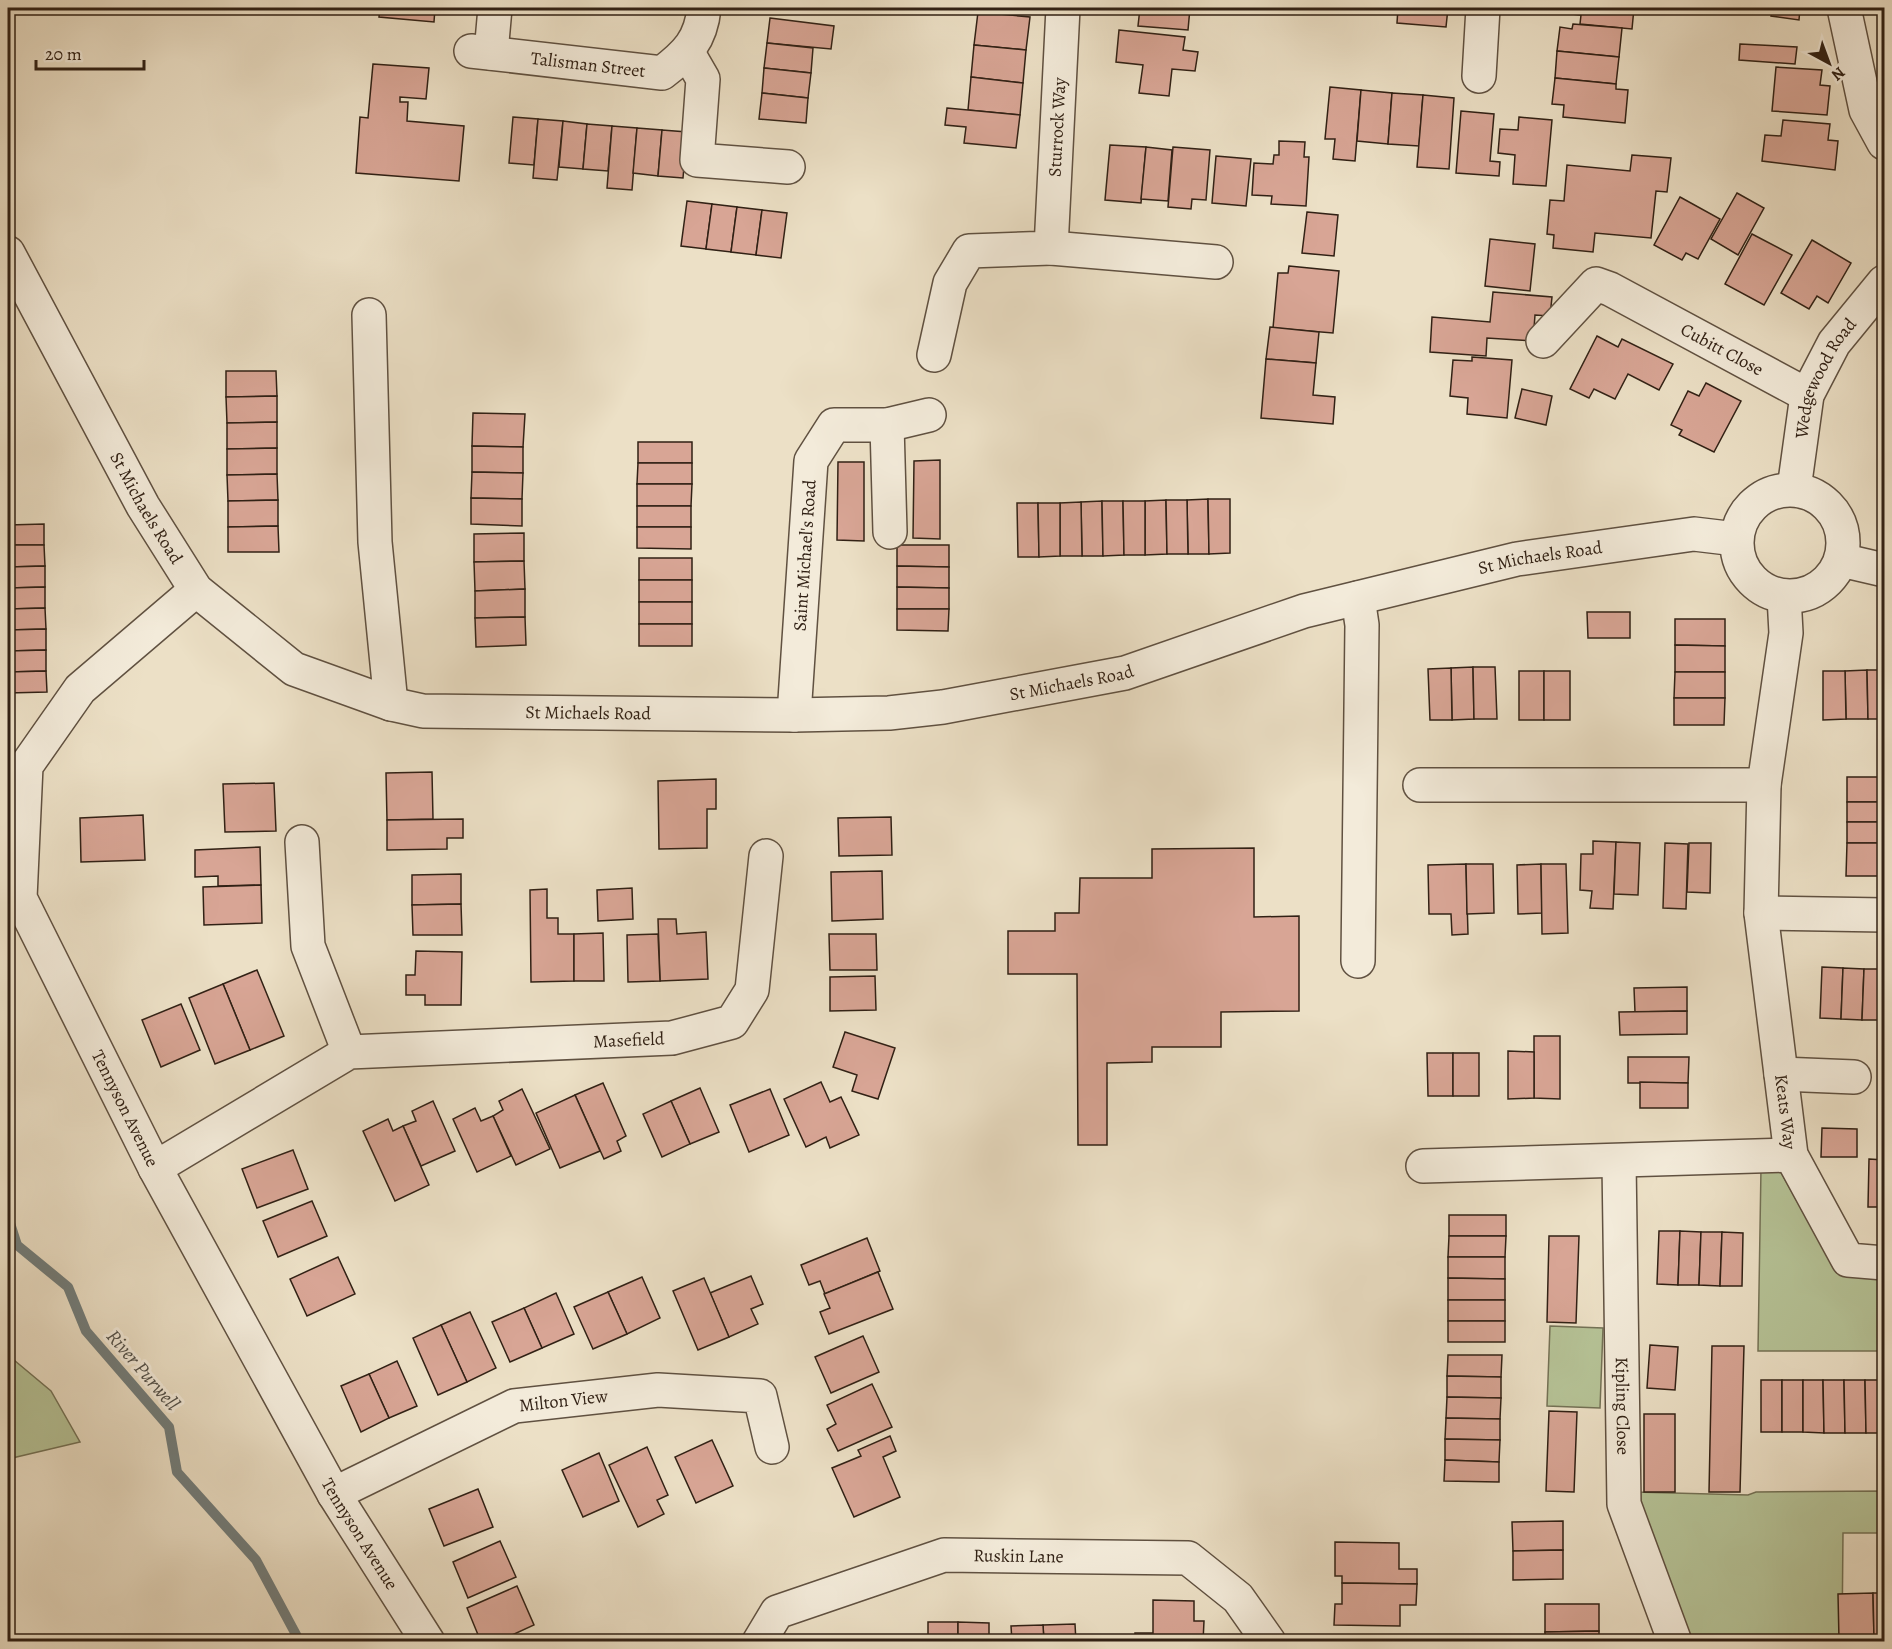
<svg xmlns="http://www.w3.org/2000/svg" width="1892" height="1649" font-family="Alegreya,serif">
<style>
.green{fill:#b6c397;stroke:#747256;stroke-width:1.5}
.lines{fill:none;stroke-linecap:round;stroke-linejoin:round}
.stream{stroke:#727d7b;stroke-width:10}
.building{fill:#d8a595;stroke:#312115;stroke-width:1.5}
.minor-casing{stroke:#605141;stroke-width:36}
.minor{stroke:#f3ebda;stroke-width:33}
.labels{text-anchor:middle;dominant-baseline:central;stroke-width:6;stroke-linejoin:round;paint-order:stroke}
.street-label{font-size:18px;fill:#312115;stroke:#f3ebda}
.water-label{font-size:20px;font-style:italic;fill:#514f48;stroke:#f3ebda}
</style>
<rect width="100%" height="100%" fill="#ece0c6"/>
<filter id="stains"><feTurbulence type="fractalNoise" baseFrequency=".00333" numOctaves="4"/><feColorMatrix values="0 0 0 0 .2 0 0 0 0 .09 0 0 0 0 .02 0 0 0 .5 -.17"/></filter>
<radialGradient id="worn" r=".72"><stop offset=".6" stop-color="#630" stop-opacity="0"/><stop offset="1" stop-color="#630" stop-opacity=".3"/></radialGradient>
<g class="green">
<path d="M1761 1168 1779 1169 1837 1273 1884 1276V1351H1758Z"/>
<path d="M1550 1326 1603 1328 1600 1408 1547 1406Z"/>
<path d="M8 1355 51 1391 80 1442 8 1459Z"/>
<path d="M1884 1491V1533H1843L1842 1641H1692L1635 1492 1748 1495 1756 1492Z"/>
</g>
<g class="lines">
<path class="stream" d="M8 1217 17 1245 68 1287 86 1331 169 1427 177 1472 256 1560 300 1642"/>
</g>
<g class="building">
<path d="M380 8H435L434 22 379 17Z"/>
<path d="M1140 8H1190L1188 30 1138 26Z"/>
<path d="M1398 8H1448L1446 27 1397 23Z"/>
<path d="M1572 8H1634L1632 29 1580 24 1581 15 1572 14Z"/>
<path d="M1772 8H1800L1799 20 1771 16Z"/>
<path d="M978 12 1030 17 1026 50 974 45Z"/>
<path d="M770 18 834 26 831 49 767 43Z"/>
<path d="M1573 24 1622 28 1619 57 1557 51 1560 27 1572 29Z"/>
<path d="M1119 30 1185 37 1183 50 1198 52 1195 71 1172 69 1169 96 1139 93 1143 65 1116 62Z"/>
<path d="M767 43 813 48 811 73 764 68Z"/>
<path d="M1740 44 1797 47 1795 64 1739 60Z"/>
<path d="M974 45 1026 50 1023 83 971 77Z"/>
<path d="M1557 51 1619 57 1616 84 1555 78Z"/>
<path d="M373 64 429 68 426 99 400 97V102H408L407 121 464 126 459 181 356 173 360 117 368 118Z"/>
<path d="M1776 67 1822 70 1820 85 1830 86 1827 115 1772 111Z"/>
<path d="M764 68 811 73 808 98 762 93Z"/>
<path d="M971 77 1023 83 1020 115 968 110Z"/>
<path d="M1555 78 1616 84V89L1628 90 1625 123 1563 117 1564 105 1552 104Z"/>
<path d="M1330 87 1361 90 1355 161 1333 159 1335 139H1325Z"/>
<path d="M1361 90 1392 93 1388 144 1357 141Z"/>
<path d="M762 93 808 98 806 123 759 119Z"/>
<path d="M1392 93 1423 95 1419 146 1388 144Z"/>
<path d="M1423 95 1454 98 1449 169 1417 167Z"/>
<path d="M947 108 1020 115 1016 148 964 143 966 127 945 125Z"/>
<path d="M1461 111 1494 114 1490 161 1500 162 1499 176 1456 173Z"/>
<path d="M513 117 538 119 534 165 509 163Z"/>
<path d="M1519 117 1552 120 1546 186 1513 184 1515 155 1498 153 1500 129 1518 130Z"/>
<path d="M538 119 563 121 557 180 533 178Z"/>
<path d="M1783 120 1830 124 1828 140 1838 141 1835 170 1762 161 1765 135 1781 136Z"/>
<path d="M563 121 587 124 583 169 559 167Z"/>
<path d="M587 124 612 126 608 171 583 169Z"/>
<path d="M612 126 637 128 632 190 607 188Z"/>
<path d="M637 128 662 130 658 176 633 173Z"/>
<path d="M662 130 687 132 683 178 658 176Z"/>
<path d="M1279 141 1305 142 1304 157H1309L1306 206 1271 204 1272 196 1252 195 1254 163 1273 164 1274 155H1279Z"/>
<path d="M1110 145 1146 147 1141 203 1105 200Z"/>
<path d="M1146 147 1172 150 1168 201 1141 199Z"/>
<path d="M1173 147 1210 150 1206 200 1192 199 1191 209 1168 207Z"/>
<path d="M1632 155 1671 158 1667 192 1656 191 1651 238 1595 233 1593 252 1553 248 1554 235 1547 234 1550 200 1564 201 1567 165 1630 171Z"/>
<path d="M1216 156 1251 159 1246 206 1212 203Z"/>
<path d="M1737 193 1764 208 1738 255 1711 239Z"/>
<path d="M1680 197 1720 219 1698 259 1686 253 1682 260 1654 245Z"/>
<path d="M687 201 712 204 706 249 681 246Z"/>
<path d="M712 204 737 207 731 252 706 249Z"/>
<path d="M737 207 762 210 756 255 731 252Z"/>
<path d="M762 210 787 213 781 258 756 255Z"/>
<path d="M1307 212 1338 215 1334 256 1302 253Z"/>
<path d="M1752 234 1792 255 1764 305 1725 284Z"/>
<path d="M1490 239 1535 244 1530 291 1485 286Z"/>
<path d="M1812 240 1851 263 1828 303 1817 296 1809 309 1781 293Z"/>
<path d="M1289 266 1339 271 1333 333 1273 328 1278 273H1288Z"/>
<path d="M1493 292 1552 297 1550 316 1535 315 1533 341 1487 338 1486 356 1430 352 1432 317 1490 322Z"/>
<path d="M1270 327 1319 332 1316 363 1266 359Z"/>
<path d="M1597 336 1618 347 1622 339 1673 364 1659 390 1628 374 1615 399 1594 389 1589 398 1570 389Z"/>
<path d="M1472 357 1512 360 1507 418 1467 414 1468 398 1450 396 1453 360 1472 361Z"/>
<path d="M1266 359 1316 363 1313 395 1335 397 1333 424 1261 418Z"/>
<path d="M226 371H276L277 396 226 397Z"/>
<path d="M1706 383 1741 401 1714 452 1679 435 1682 430 1671 425 1688 391 1699 396Z"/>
<path d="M1522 389 1552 396 1546 425 1515 418Z"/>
<path d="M277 396V422L227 423 226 397Z"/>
<path d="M473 413 525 414 523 447 472 446Z"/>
<path d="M277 422V448L227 449V423Z"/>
<rect x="638" y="442" width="54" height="21"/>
<path d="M472 446 523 447V473L472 472Z"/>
<path d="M277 448V474L227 475V449Z"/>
<path d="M940 460V539L913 538 914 461Z"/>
<path d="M838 462H864V541L837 540Z"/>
<path d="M638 463H692V484H637Z"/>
<path d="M472 472 523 473 522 499 471 498Z"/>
<path d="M277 474 278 500 228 501 227 475Z"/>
<path d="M637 484H692L691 506H637Z"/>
<path d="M471 498 522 499V526L471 524Z"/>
<path d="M1208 499 1209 554H1188L1187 500Z"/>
<path d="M1208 499H1230V553L1209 554Z"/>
<path d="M278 500V526L228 527V501Z"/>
<path d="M1166 500 1167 554 1145 555V501Z"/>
<path d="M1166 500H1187L1188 554H1167Z"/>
<path d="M1102 501 1103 556H1082L1081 502Z"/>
<path d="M1102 501H1123L1124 555 1103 556Z"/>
<path d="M1123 501H1145V555H1124Z"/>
<path d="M1081 502 1082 556H1060V503Z"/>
<path d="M1017 503H1038L1039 557H1018Z"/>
<path d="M1038 503H1060V556L1039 557Z"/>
<rect x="637" y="506" width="54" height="21"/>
<path d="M44 524V545H8V525Z"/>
<path d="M278 526 279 552H228V527Z"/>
<path d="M637 527H691V549L637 548Z"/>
<path d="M524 533V561L474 562V534Z"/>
<path d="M8 545H44L45 566 8 567Z"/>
<path d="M897 545H949V567L897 566Z"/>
<rect x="639" y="558" width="53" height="22"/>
<path d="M524 561 525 589 475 591 474 562Z"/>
<path d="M45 566V587L8 588V567Z"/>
<path d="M897 566 949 567V588L897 587Z"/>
<rect x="639" y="580" width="53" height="22"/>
<path d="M45 587V608L8 609V588Z"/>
<path d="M897 587 949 588V609H897Z"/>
<path d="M525 589V617L475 618V591Z"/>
<rect x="639" y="602" width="53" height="22"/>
<path d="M45 608 46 629 8 630V609Z"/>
<path d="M897 609H949L948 631 897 630Z"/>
<path d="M1587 612H1630V638H1588Z"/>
<path d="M525 617 526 645 476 647 475 618Z"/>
<path d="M1675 619H1725V646L1675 645Z"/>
<rect x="639" y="624" width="53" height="22"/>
<path d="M46 629V650L8 651V630Z"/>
<path d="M1675 645 1725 646V672H1675Z"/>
<path d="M46 650V671L8 672V651Z"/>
<path d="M1473 667 1474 719 1452 720 1451 668Z"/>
<path d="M1473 667H1495L1497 719H1474Z"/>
<path d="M1451 668 1452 720H1430L1428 669Z"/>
<path d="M1867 670 1868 719H1846L1845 671Z"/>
<path d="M1867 670H1884V719H1868Z"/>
<path d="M46 671 47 692 8 693V672Z"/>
<rect x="1519" y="671" width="25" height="49"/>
<rect x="1544" y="671" width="26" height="49"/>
<path d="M1823 671H1845L1846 719 1823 720Z"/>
<path d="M1675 672H1725V698H1674Z"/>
<path d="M1674 698H1725L1724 725H1674Z"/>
<path d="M432 772 433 819 387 820 386 773Z"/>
<rect x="1847" y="777" width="37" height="25"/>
<path d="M716 779V809H707V848L659 849 658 781Z"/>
<path d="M274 783 276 831 225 832 223 784Z"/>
<rect x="1847" y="802" width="37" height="20"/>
<path d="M143 815 145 860 81 862 80 818Z"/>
<path d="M891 817 892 855 839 856 838 818Z"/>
<path d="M463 819V838H447V849L387 850V820Z"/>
<rect x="1847" y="822" width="37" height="21"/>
<path d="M1593 841 1616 842 1613 909 1590 908 1592 891 1580 890 1581 854H1593Z"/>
<path d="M1616 842 1640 843 1638 895 1614 894Z"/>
<path d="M1665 843 1688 844 1686 909 1663 908Z"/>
<path d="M1689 843H1711L1710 893 1687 892Z"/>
<path d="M1847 843H1884V876H1846Z"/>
<path d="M260 847 261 885 218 886V876L195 877V850Z"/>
<path d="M1254 848V917L1299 916V1011L1221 1012V1047H1152V1062L1107 1063V1145H1078L1077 974H1008V931H1055V913H1079L1080 878H1152V849Z"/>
<path d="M1466 864 1468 934 1452 935 1451 914H1429L1428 865Z"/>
<path d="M1466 864H1493L1494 913 1467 914Z"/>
<path d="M1541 864 1542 913 1518 914 1517 865Z"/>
<path d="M1541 864H1566L1568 933 1542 934Z"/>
<path d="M882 871 883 919 832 921 831 872Z"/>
<path d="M461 874V904L412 905V875Z"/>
<path d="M261 885 262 923 204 925 203 887Z"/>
<path d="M632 888 633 919 598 921 597 890Z"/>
<path d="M547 889V918H558V934H574V981L531 982 530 890Z"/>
<path d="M461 904 462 935H413L412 905Z"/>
<path d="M658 919H676L677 934 706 932 708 979 660 981Z"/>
<path d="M603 933 604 981H574V934Z"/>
<path d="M658 934 660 981 628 982 627 935Z"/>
<path d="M829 934H876L877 970H830Z"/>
<path d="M416 951 462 952 461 1005H425V995H406V975H415Z"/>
<path d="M1822 967 1843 968 1841 1019 1820 1018Z"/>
<path d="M1843 968 1864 969 1862 1020 1841 1019Z"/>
<path d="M1864 969H1884L1883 1020H1862Z"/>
<path d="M257 970 284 1036 250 1050 223 984Z"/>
<path d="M875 976 876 1010 830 1011V977Z"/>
<path d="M223 984 250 1050 215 1064 189 998Z"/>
<path d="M1687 987V1011L1635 1012 1634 988Z"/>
<path d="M181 1004 200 1050 161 1067 142 1020Z"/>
<path d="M1687 1011V1034L1620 1035 1619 1012Z"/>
<path d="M845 1032 895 1048 878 1099 852 1091 857 1075 833 1067Z"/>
<path d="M1534 1036H1560V1099L1534 1098Z"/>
<path d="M1508 1051 1534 1052V1098L1508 1099Z"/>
<path d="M1427 1053H1453V1096H1428Z"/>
<rect x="1453" y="1053" width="26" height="43"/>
<path d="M1628 1057H1689L1688 1083H1628Z"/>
<path d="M1883 1069H1884V1101H1882Z"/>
<path d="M821 1082 830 1102 841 1097 859 1135 830 1148 826 1137 806 1147 784 1099Z"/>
<path d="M1640 1082 1688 1083V1108H1640Z"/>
<path d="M603 1083 626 1136 617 1141 621 1151 604 1159 575 1095Z"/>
<path d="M700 1088 719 1132 690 1144 671 1101Z"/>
<path d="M522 1089 550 1149 516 1165 493 1116 503 1110 499 1101Z"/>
<path d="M770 1089 789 1135 749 1152 730 1105Z"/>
<path d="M575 1095 600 1151 560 1168 536 1113Z"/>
<path d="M433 1101 455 1151 421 1166 403 1126 416 1121 412 1111Z"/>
<path d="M671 1101 690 1144 662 1157 643 1114Z"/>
<path d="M475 1108 481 1121 493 1116 511 1156 477 1172 453 1119Z"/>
<path d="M388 1119 393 1131 403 1126 429 1185 395 1201 363 1131Z"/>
<path d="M1822 1128 1857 1129V1157H1821Z"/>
<path d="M293 1150 308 1189 257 1208 242 1169Z"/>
<path d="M1869 1159 1884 1160V1207H1868Z"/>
<path d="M312 1201 327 1236 278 1257 263 1221Z"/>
<rect x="1449" y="1215" width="57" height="21"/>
<path d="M1659 1231H1680L1678 1285 1657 1284Z"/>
<path d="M1680 1231 1701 1232 1699 1285H1678Z"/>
<path d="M1701 1232H1722L1720 1286 1699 1285Z"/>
<path d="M1722 1232 1743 1233 1742 1286H1720Z"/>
<path d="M1449 1236H1506L1505 1257H1448Z"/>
<path d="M1549 1236H1579L1576 1323 1547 1322Z"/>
<path d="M867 1238 880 1271 825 1294 820 1281 809 1285 801 1265Z"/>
<path d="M338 1257 355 1294 307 1316 290 1279Z"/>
<path d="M1448 1257H1505V1279L1448 1278Z"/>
<path d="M878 1272 893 1309 829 1334 820 1312 830 1308 824 1294Z"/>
<path d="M751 1276 763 1304 751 1309 758 1324 729 1337 710 1293Z"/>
<path d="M642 1277 660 1318 627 1334 608 1292Z"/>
<path d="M704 1278 729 1337 698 1350 673 1291Z"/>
<path d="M1448 1278 1505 1279V1300H1448Z"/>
<path d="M608 1292 627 1334 593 1349 574 1307Z"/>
<path d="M556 1293 574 1334 542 1348 524 1308Z"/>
<rect x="1448" y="1300" width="57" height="21"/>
<path d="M524 1308 542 1348 510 1362 492 1322Z"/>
<path d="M470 1312 496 1368 467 1382 441 1325Z"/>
<rect x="1448" y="1321" width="57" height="21"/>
<path d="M441 1325 467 1382 438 1395 413 1338Z"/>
<path d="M863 1336 879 1372 831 1393 815 1357Z"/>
<path d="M1650 1345 1678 1347 1675 1390 1647 1388Z"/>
<path d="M1712 1346H1744L1740 1492H1709Z"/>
<path d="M1448 1355H1502L1501 1377 1447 1376Z"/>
<path d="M397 1361 417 1406 389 1418 369 1374Z"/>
<path d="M369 1374 389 1418 361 1432 341 1386Z"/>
<path d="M1447 1376 1501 1377V1398L1447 1397Z"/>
<rect x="1761" y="1380" width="21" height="52"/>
<rect x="1782" y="1380" width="21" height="52"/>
<path d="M1803 1380H1823L1824 1433 1803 1432Z"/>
<path d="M1823 1380H1844L1845 1433H1824Z"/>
<path d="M1844 1380H1865L1866 1433H1845Z"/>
<path d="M1865 1380H1884V1433H1866Z"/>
<path d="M872 1384 892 1427 838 1451 827 1429 836 1424 827 1405Z"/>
<path d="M1447 1397 1501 1398 1500 1419 1446 1418Z"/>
<path d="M1549 1411 1577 1412 1574 1492 1546 1491Z"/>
<rect x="1644" y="1414" width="31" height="78"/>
<path d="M1446 1418 1500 1419V1440L1445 1439Z"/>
<path d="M890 1436 896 1451 883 1457 900 1497 854 1517 832 1468 861 1456 858 1450Z"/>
<path d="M1445 1439 1500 1440 1499 1462 1445 1460Z"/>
<path d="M712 1440 733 1486 696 1503 675 1457Z"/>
<path d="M647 1447 668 1495 657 1500 664 1514 638 1527 609 1465Z"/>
<path d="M599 1453 619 1501 583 1517 562 1470Z"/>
<path d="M1445 1460 1499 1462V1482L1444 1481Z"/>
<path d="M478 1489 493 1527 444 1546 429 1509Z"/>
<path d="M1563 1521V1550L1513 1551 1512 1522Z"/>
<path d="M500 1541 516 1577 468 1598 453 1562Z"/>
<path d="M1335 1542 1399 1543V1569H1417V1584L1342 1583V1576H1335Z"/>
<path d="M1563 1550V1579L1513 1580V1551Z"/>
<path d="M1342 1583 1417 1584 1416 1605H1400V1626L1334 1625 1335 1604H1342Z"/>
<path d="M517 1586 534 1625 497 1642H481L467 1608Z"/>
<path d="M1873 1593 1874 1639 1839 1640 1838 1594Z"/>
<path d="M1873 1593H1884V1639H1874Z"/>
<path d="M1153 1600 1194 1601V1621H1204L1203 1642H1135V1633H1153Z"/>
<path d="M1545 1604H1599V1631L1545 1632Z"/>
<rect x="928" y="1622" width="30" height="20"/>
<path d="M958 1622 989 1623V1642H958Z"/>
<path d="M1075 1624 1076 1642H1044L1043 1625Z"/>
<path d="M1043 1625 1044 1642H1012L1011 1626Z"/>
<path d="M1599 1631V1642H1545V1632Z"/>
<rect x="1344" y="1639" width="56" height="3"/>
</g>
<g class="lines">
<defs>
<g id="minor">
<path d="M1844 8 1866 110 1884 143"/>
<path id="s1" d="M471 51 662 73C687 54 701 40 704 8"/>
<path d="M491 53 495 8"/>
<path d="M688 53 703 79 697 160 788 167"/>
<path d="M1479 76 1483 8"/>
<path d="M1051 248 1216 262"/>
<path id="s2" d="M8 253 143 506 196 590 294 669 391 704 423 711 794 715 889 713 943 707 1125 673 1304 611 1517 559 1694 534 1736 539"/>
<path d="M369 315 375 542 391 704"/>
<path id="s3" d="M1543 341 1596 284 1610 289 1807 395"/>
<path id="s4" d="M934 355 950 283 969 251 1051 248 1063 8"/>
<path d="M887 425 890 532"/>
<path id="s5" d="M1794 489 1807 395 1834 343 1884 282"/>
<circle cx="1790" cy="543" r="53"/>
<path d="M1841 560 1884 570"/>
<path id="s6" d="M196 590 80 689 26 766 20 898 155 1168 334 1494 428 1642"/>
<path id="s7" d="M1784 596 1786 633 1764 785 1761 913 1791 1155 1848 1260 1884 1263"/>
<path id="s8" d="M794 715 811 461 834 425H887L929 415"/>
<path d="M1420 785H1764"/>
<path d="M302 842 308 946 349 1052"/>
<path d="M1761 913 1884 915"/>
<path d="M1358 961 1362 625 1358 598"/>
<path d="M1781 1074 1854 1077"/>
<path id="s9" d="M1619 1162 1624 1504 1675 1642"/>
<path d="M1423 1166 1791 1155"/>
<path id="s10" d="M155 1168 349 1052 672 1038 732 1022 752 990 766 856"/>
<path id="s11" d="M334 1494 514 1406 658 1390 760 1396 772 1447"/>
<path id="s12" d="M759 1642 777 1612 944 1555 1188 1558 1238 1598 1269 1642"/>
</g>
</defs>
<use href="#minor" class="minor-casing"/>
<use href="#minor" class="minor"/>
</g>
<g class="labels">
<g class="street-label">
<text stroke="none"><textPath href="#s1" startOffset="118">Talisman Street</textPath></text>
<text stroke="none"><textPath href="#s4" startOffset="314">Sturrock Way</textPath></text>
<text stroke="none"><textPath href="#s3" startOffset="220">Cubitt Close</textPath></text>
<text stroke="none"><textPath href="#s5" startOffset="117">Wedgewood Road</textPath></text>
<text stroke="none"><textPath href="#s2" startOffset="290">St Michaels Road</textPath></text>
<text stroke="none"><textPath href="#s8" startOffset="160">Saint Michael's Road</textPath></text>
<text stroke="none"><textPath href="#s2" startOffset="1785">St Michaels Road</textPath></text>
<text stroke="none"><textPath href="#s2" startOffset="1299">St Michaels Road</textPath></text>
<text stroke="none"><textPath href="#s2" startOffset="813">St Michaels Road</textPath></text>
<text stroke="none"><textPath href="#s10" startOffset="506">Masefield</textPath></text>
<text stroke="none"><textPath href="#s6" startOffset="614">Tennyson Avenue</textPath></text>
<text stroke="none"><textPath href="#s7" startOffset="519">Keats Way</textPath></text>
<text stroke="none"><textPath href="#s11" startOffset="250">Milton View</textPath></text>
<text stroke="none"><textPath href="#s9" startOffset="244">Kipling Close</textPath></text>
<text stroke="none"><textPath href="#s6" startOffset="1100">Tennyson Avenue</textPath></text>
<text stroke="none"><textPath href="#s12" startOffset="286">Ruskin Lane</textPath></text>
</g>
<g class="water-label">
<text transform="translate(143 1370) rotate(49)">River Purwell</text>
</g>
</g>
<rect width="1892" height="1649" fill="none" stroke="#ece0c6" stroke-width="30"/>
<rect x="9" y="9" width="1874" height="1631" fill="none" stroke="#312115" stroke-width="3"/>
<rect x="15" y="15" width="1862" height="1619" fill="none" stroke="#312115" stroke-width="1.5"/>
<g transform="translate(1829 63) rotate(139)" stroke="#f3ebda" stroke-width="4.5" paint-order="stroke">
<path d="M0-4.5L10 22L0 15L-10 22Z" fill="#312115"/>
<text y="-9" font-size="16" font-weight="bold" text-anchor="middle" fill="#312115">N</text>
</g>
<path d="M36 60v9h108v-9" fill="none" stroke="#312115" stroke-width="3"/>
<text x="45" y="60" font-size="18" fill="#312115" stroke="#f3ebda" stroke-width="4.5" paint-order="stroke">20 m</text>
<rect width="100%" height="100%" filter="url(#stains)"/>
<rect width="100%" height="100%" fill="url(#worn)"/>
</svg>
